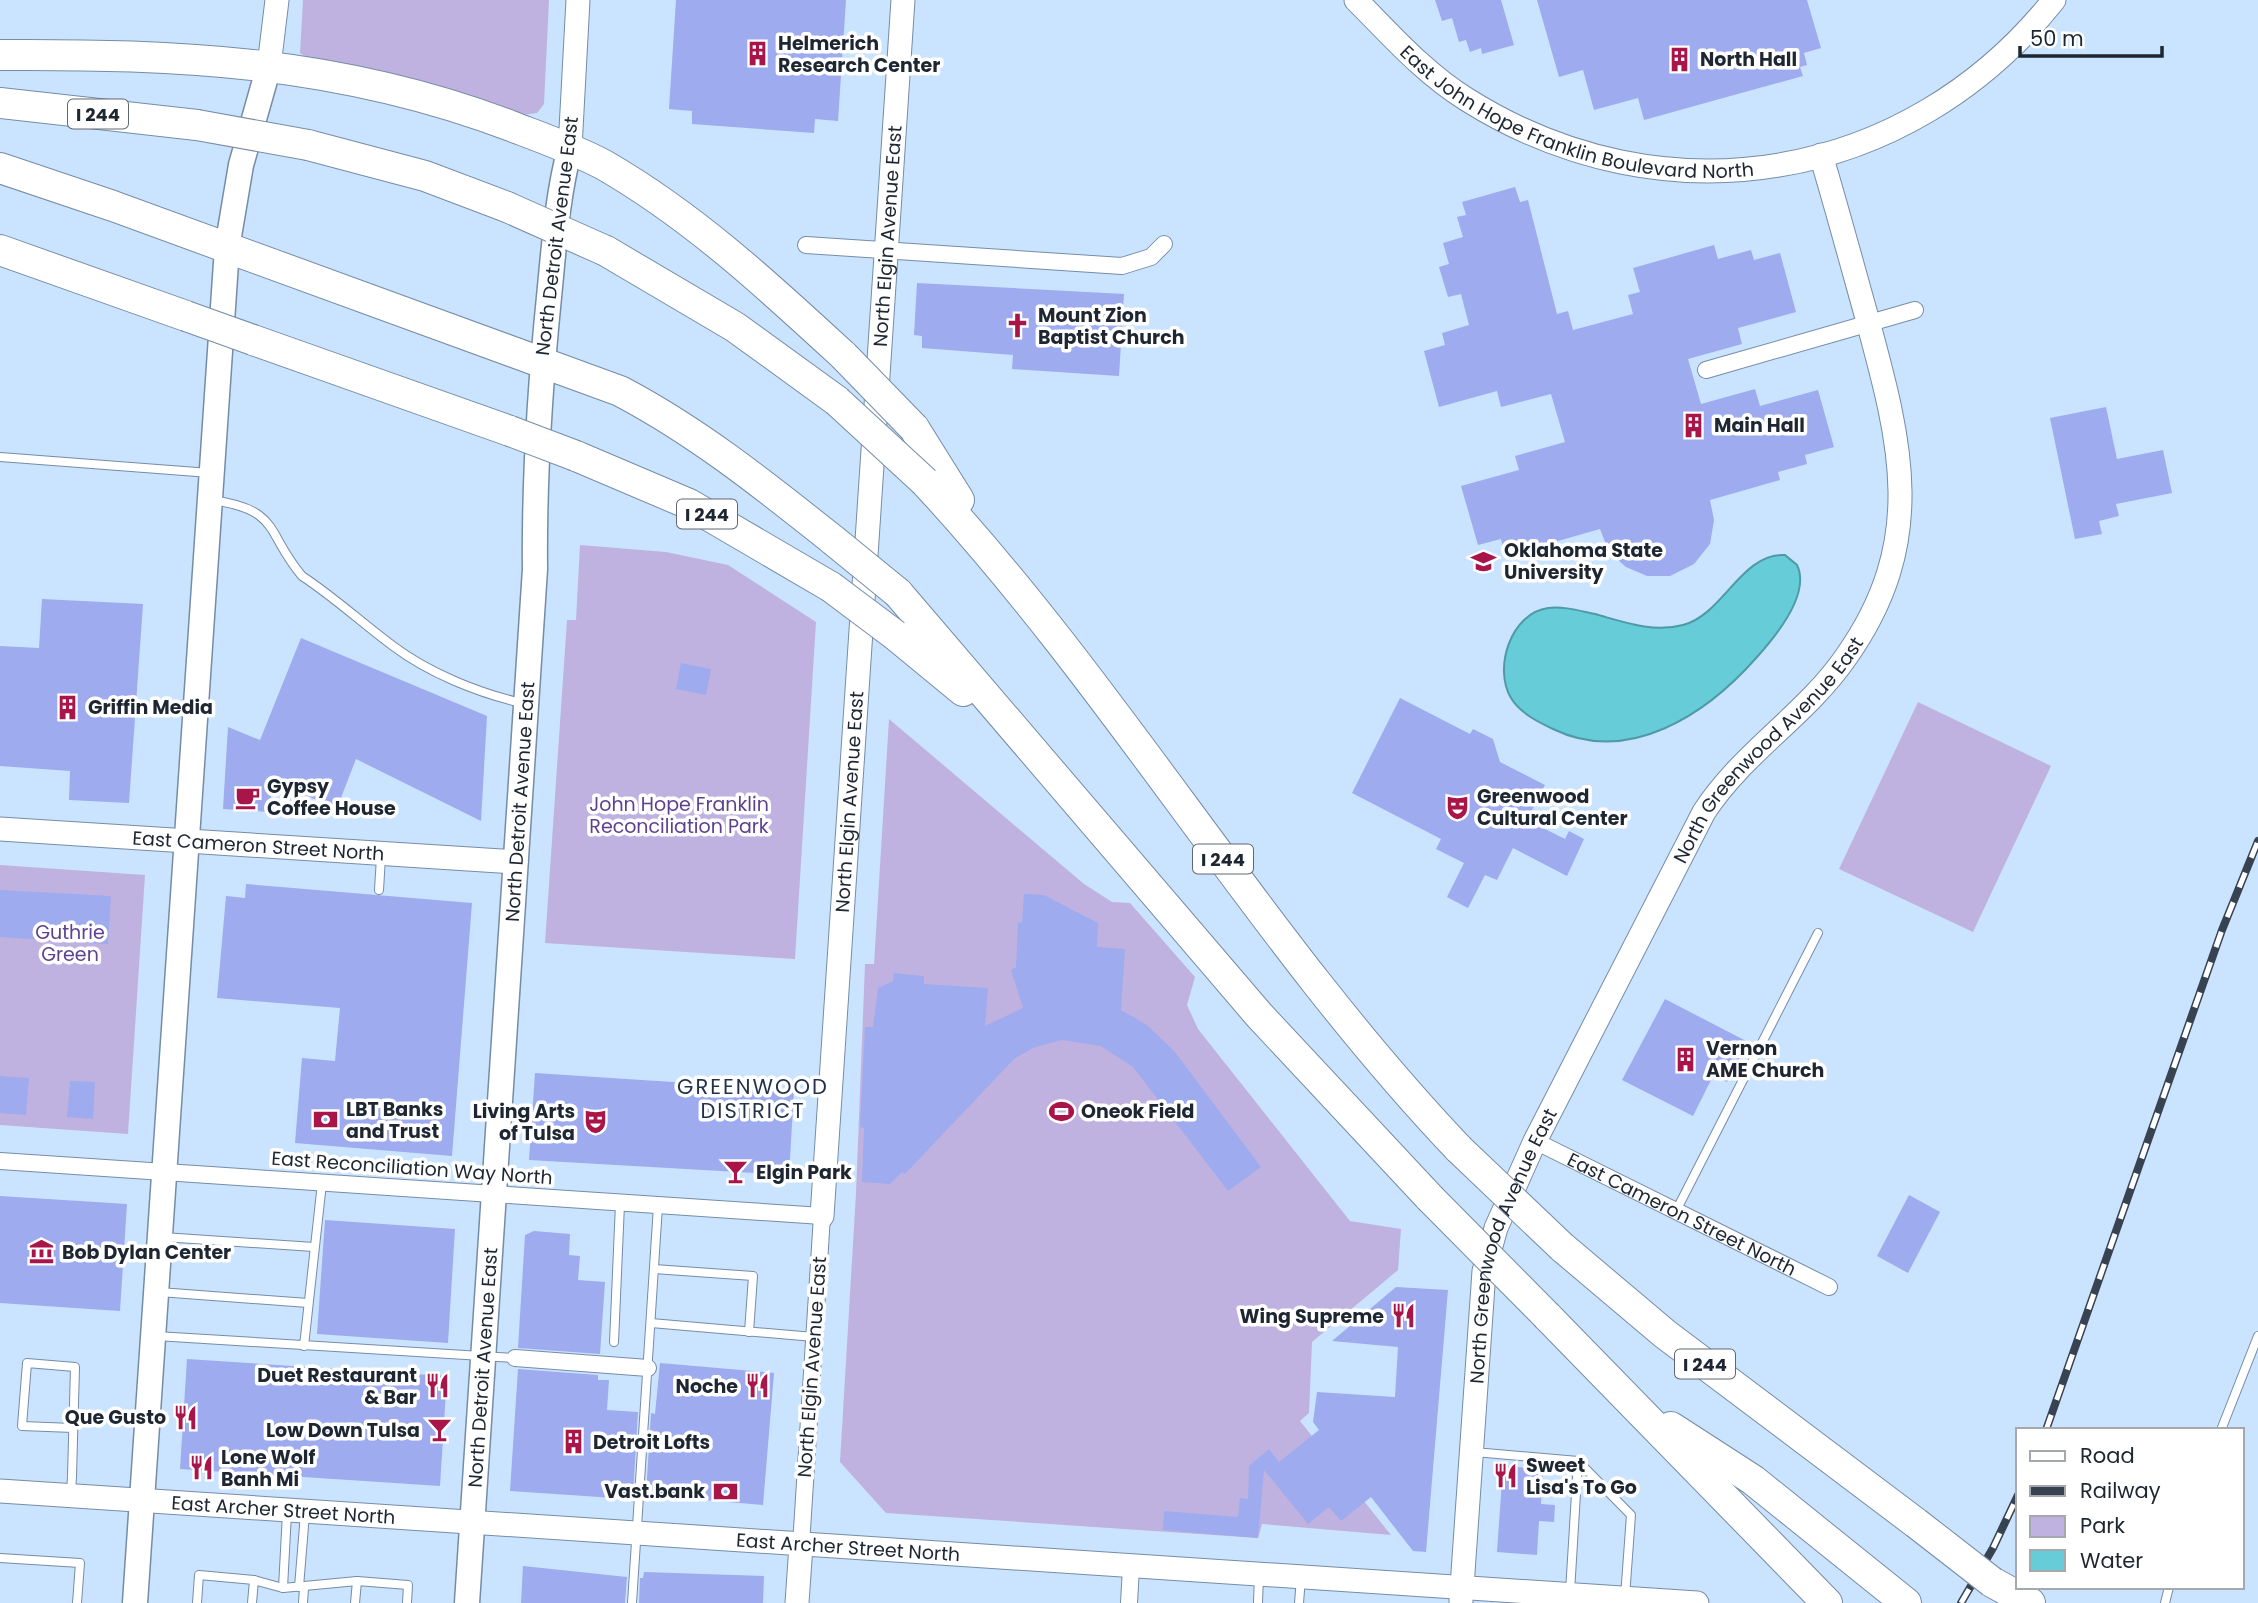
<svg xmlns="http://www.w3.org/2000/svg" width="2258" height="1603" font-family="Poppins,sans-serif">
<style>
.green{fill:#c0b2e0}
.water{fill:#65ccd8;stroke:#4f9aa6;stroke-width:2}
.building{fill:#9eabee}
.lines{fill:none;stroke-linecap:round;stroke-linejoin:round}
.lane-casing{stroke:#768ca6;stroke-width:10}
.street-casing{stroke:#768ca6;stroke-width:18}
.secondary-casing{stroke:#768ca6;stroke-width:25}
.primary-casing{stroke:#768ca6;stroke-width:27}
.highway-casing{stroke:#768ca6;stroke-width:32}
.lane{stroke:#fff;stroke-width:8}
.street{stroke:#fff;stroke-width:16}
.secondary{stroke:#fff;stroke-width:23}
.primary{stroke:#fff;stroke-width:24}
.highway{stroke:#fff;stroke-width:30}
.rail-casing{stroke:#384351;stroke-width:8}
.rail{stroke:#fff;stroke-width:5;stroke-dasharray:16;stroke-linecap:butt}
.highway-bridge-casing{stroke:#768ca6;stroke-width:32;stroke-linecap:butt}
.highway-bridge{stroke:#fff;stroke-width:30}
.labels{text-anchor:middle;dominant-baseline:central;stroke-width:7;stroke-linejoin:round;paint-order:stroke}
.shield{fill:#fff;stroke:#61676f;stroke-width:2}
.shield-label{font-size:18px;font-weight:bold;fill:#1d2631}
.poi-label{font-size:19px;font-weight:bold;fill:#1d2631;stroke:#fff;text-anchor:start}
.street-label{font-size:19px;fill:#1d2631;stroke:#fff}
.park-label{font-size:19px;fill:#5e4090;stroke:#fff}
.neighbourhood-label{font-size:21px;letter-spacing:2px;fill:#1f3248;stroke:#fff}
</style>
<rect width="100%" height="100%" fill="#cae3ff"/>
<g class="green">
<path d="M303 0H549L544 104 537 113 516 116 313 62 300 53Z"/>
<path d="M580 545 666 552 728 565 816 622 795 959 545 943 567 620H576Z"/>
<path d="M1918 702 2051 766 1973 932 1839 869Z"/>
<path d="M889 719 1084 884 1112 902 1130 903 1195 977 1187 1005 1198 1029 1350 1221 1401 1229 1398 1270 1312 1342 1309 1413 1300 1421 1391 1535 1262 1524 1258 1538 886 1513 840 1462 856 1193 865 964H874Z"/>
<path d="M0 865 145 875 128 1134 0 1125Z"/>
</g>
<path class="water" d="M1785 555 1797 565C1811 594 1775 637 1757 657 1707 714 1629 766 1553 729 1538 722 1520 713 1511 698 1493 668 1511 613 1548 608 1564 606 1580 611 1595 614 1624 622 1653 633 1683 625 1723 615 1741 553 1785 555Z"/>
<g class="building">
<path d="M676 0H846L838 121 815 119 814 133 692 124V111L669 109Z"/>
<path d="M1435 0H1501L1514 45 1482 54 1481 48 1470 52 1466 40 1459 42 1452 18 1442 21Z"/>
<path d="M1537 0H1807L1821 48 1804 53 1807 65 1800 67 1803 76 1644 120 1638 98 1594 110 1583 70 1559 77Z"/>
<path d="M1515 187 1520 202 1528 200 1557 314 1568 311 1573 330 1633 314 1628 295 1640 292 1633 268 1714 245 1718 259 1751 250 1754 260 1780 253 1796 312 1738 328 1742 344 1688 359 1701 404 1755 389 1760 406 1818 390 1834 447 1805 455 1807 464 1778 472 1780 480 1710 500 1714 520 1710 544 1694 564 1670 576H1647L1626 567 1609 552 1600 529 1537 547 1536 539 1503 548 1501 539 1478 545 1461 486 1519 470 1515 456 1565 442 1551 394 1501 407 1497 391 1439 407 1424 351 1445 345 1442 333 1469 325 1461 294 1448 297 1439 267 1449 264 1443 243 1463 237 1457 217 1466 215 1462 202Z"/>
<path d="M917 283 1124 294 1119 376 1012 369 1013 355 922 348V336L914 335Z"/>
<path d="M2106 407 2117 459 2163 450 2172 493 2116 504 2119 516 2099 521 2102 534 2075 539 2050 418Z"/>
<path d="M42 599 143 604 129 803 69 800 70 771 0 766V646L39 648Z"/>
<path d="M301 638 487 716 481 821 356 759 337 808 272 782 270 812 223 809 228 727 260 740Z"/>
<path d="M681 663 711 669 706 695 676 689Z"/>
<path d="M1400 698 1470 734 1473 729 1493 739 1500 762 1545 785 1527 820 1565 839 1569 831 1584 839 1567 876 1513 848 1497 880 1485 875 1468 908 1447 897 1464 863 1436 849 1441 839 1352 793Z"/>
<path d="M246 884 472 903 452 1156 295 1143 302 1058 335 1061 340 1008 217 998 226 896 245 898Z"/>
<path d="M0 890 111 896 108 944 0 937Z"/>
<path d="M1024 894 1044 895 1098 923 1097 947 1125 949 1121 1010 1147 1025 1175 1052 1261 1167 1228 1191 1133 1067 1101 1046 1062 1040 1035 1047 1014 1059 905 1174 902 1172 890 1184 862 1182 864 1128 860 1127 865 1027H873L878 988 893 981 894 973 924 976V984L988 988 985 1026 1023 1008 1011 970 1016 967 1018 922 1022 923Z"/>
<path d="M1665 999 1748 1042 1727 1082 1713 1076 1693 1116 1622 1080Z"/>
<path d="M535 1073 794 1090 789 1175 529 1160Z"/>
<path d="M0 1076 29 1078 26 1115 0 1113Z"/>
<path d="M70 1081 95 1082 93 1119 67 1117Z"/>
<path d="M1909 1195 1940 1212 1908 1273 1877 1256Z"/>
<path d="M0 1196 127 1204 120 1311 0 1303Z"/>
<path d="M325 1220 455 1229 448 1343 317 1334Z"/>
<path d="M534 1231 570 1234 569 1255 580 1256 578 1280 605 1282 600 1354 518 1348 525 1235Z"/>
<path d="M1396 1287 1448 1290 1426 1552 1413 1551 1371 1497 1341 1521 1329 1507 1308 1524 1264 1470 1258 1538 1163 1530 1164 1511 1238 1517 1240 1498 1248 1499 1249 1466 1269 1449 1279 1462 1319 1430 1313 1422 1317 1392 1395 1397 1398 1347 1332 1341Z"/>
<path d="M187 1359 447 1376 440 1486 180 1469Z"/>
<path d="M660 1363 774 1373 763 1505 646 1495 651 1413 655 1414Z"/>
<path d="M518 1369 598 1375V1380H609L607 1410 638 1412 633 1494H629V1499L510 1491Z"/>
<path d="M1503 1466 1543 1469 1541 1504 1555 1505 1554 1522 1539 1521 1537 1555 1497 1552Z"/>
<path d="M523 1566 627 1577 625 1603H521Z"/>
<path d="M644 1572 764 1576 763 1603H639L640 1578H643Z"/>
</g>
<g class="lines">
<defs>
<g id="lane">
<path d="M0 457 210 473"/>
<path d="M212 500C281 510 265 532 302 576 334 597 362 623 393 646 429 673 478 693 522 703"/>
<path d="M379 890 381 857"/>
<path d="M1676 1211 1818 933"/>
<path d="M163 1237 314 1247"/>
<path d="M654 1269 753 1276 749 1332"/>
<path d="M159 1292 308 1303"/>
<path d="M651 1323 814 1337"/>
<path d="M156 1336 515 1358"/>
<path d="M614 1342 620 1204"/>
<path d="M304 1346 322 1183"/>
<path d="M2221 1430 2258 1336"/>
<path d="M1474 1452 1578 1461 1570 1592"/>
<path d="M1578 1461 1631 1515 1625 1597"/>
<path d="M71 1493 72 1476 75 1367 27 1363 22 1426 73 1428"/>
<path d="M0 1558 80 1563 77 1603"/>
<path d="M299 1587 305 1514"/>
<path d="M283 1588 287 1513"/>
<path d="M197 1603 199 1575 254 1580 283 1588 357 1581 408 1585 407 1603"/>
<path d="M252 1603 254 1580"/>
<path d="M303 1603 304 1588"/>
<path d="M355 1603 357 1581"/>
<path d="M632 1603 658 1206"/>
<path d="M1258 1603 1259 1575"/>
<path d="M1299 1603 1301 1578"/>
<path d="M2165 1603 2169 1587"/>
</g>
<g id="street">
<path d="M806 245 1122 266 1151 257 1164 244"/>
<path d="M1706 370 1915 310"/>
<path id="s1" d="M1535 1141 1829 1287"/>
<path d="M0 1161 822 1216 801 1545"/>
<path d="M515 1358 648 1368"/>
<path d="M1129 1603 1131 1567"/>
</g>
<g id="secondary">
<path id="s2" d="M1356 0C1391 35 1424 73 1466 99 1664 224 1908 183 2054 0"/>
<path d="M269 66 277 0"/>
<path d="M570 148 578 0"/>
<path id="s3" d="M0 829 516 862"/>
<path id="s4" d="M822 1216C848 810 876 405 903 0"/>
<path id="s5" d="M0 1491 1697 1603"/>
<path id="s6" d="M1461 1601 1484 1271 1496 1228 1535 1141 1704 812C1743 752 1806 715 1846 657 1928 541 1901 443 1867 318 1852 264 1837 209 1821 155"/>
<path d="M797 1603 801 1545"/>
</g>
<g id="primary">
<path d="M135 1603 227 248 241 165 269 66"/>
<path id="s7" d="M467 1603 535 569C534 478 540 387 549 297 554 247 557 197 570 148"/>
</g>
<g id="highway">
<path d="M0 55C180 54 340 61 511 126 542 138 574 149 604 165 694 217 768 286 844 356"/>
<path d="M0 103 197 125"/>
<path d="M308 145 425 176 507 207"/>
<path d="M0 168 113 206 620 391C698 432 765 486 833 540"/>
<path d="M0 250 186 316"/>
<path d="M606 251 735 327 837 401"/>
<path d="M253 340 510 431"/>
<path d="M914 428 959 500"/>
<path d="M576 456 689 504 831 587"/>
<path d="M925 482C1119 691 1262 942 1459 1149"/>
<path d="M898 593 1259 1015 1430 1198"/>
<path d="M895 635 963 691"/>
<path d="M1562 1247 1665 1334 1916 1523"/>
<path d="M1547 1316 1827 1603"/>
<path d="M1671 1427 1753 1480 1906 1603"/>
<path d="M1992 1582 2030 1603"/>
</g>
</defs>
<use href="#lane" class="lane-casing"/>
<use href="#street" class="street-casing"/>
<use href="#secondary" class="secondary-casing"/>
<use href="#primary" class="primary-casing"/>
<use href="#highway" class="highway-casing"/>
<use href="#lane" class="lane"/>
<use href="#street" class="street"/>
<use href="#secondary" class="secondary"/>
<use href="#primary" class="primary"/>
<use href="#highway" class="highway"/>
<defs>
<g id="rail">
<path d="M2046 1430 2222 930 2258 841"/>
<path d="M1961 1603 1993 1548 2018 1495"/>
</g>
</defs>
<use href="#rail" class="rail-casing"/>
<use href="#rail" class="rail"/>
<defs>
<g id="highway-bridge">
<path d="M197 125 308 145"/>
<path d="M507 207 606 251"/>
<path d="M186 316 253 340"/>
<path d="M844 356 914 428"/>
<path d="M837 401 925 482"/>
<path d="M510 431 576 456"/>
<path d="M833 540 898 593"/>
<path d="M831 587 895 635"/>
<path d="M1459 1149 1562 1247"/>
<path d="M1430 1198 1547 1316"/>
<path d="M1916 1523 1992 1582"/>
</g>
</defs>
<use href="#highway-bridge" class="highway-bridge-casing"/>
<use href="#highway-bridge" class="highway-bridge"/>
</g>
<defs>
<symbol id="building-bare" viewBox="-9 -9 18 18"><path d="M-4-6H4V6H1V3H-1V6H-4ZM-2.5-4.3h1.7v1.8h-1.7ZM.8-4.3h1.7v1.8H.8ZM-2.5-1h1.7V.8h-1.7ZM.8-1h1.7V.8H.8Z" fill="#a91549" stroke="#fff" stroke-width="2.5" paint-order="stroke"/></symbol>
<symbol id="church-bare" viewBox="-9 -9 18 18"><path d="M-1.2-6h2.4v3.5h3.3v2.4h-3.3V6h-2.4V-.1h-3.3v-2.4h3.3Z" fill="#a91549" stroke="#fff" stroke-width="2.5" paint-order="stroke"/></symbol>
<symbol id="university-bare" viewBox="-9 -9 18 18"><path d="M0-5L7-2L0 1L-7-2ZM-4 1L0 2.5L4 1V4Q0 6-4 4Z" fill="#a91549" stroke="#fff" stroke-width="2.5" paint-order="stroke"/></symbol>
<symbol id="cafe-bare" viewBox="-9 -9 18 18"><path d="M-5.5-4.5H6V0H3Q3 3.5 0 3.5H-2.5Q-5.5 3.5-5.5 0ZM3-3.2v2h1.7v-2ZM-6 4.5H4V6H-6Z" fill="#a91549" stroke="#fff" stroke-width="2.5" paint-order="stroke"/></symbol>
<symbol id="theatre-bare" viewBox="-9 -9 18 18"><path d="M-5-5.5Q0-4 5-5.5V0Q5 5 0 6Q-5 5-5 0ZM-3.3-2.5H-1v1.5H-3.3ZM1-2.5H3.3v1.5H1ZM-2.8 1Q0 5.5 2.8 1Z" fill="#a91549" stroke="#fff" stroke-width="2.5" paint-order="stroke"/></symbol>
<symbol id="stadium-bare" viewBox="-9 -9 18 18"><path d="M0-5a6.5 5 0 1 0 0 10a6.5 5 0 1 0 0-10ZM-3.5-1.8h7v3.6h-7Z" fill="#a91549" stroke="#fff" stroke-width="2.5" paint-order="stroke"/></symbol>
<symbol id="bank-bare" viewBox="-9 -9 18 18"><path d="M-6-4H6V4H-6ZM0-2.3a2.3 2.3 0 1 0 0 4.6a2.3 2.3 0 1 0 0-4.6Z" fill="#a91549" stroke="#fff" stroke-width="2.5" paint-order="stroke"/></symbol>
<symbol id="bar-bare" viewBox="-9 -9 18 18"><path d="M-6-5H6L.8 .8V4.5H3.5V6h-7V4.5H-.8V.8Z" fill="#a91549" stroke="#fff" stroke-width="2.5" paint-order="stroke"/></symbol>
<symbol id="museum-bare" viewBox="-9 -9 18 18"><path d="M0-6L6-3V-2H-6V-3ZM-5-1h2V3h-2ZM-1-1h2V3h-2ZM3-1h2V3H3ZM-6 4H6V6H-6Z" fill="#a91549" stroke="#fff" stroke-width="2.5" paint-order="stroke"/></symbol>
<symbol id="restaurant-bare" viewBox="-9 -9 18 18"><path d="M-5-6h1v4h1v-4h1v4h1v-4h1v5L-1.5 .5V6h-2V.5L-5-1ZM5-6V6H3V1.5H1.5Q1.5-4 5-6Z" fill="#a91549" stroke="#fff" stroke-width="2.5" paint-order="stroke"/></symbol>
</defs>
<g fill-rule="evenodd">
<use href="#building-bare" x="740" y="36" width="35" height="35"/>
<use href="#building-bare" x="1662" y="42" width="35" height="35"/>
<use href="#church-bare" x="1000" y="308" width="35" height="35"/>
<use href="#building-bare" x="1676" y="408" width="35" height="35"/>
<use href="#university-bare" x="1466" y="544" width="35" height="35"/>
<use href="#building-bare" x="50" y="690" width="35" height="35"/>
<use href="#cafe-bare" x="230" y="780" width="35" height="35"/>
<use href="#theatre-bare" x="1440" y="790" width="35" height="35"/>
<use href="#building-bare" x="1668" y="1042" width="35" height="35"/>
<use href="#stadium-bare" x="1044" y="1094" width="35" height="35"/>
<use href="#bank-bare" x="308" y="1102" width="35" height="35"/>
<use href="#theatre-bare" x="578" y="1104" width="35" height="35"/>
<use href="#bar-bare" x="718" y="1154" width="35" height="35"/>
<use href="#museum-bare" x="24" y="1234" width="35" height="35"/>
<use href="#restaurant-bare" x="1386" y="1298" width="35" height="35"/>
<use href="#restaurant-bare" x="420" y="1368" width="35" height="35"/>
<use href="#restaurant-bare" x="740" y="1368" width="35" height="35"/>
<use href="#restaurant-bare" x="168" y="1400" width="35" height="35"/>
<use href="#bar-bare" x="422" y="1412" width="35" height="35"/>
<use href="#building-bare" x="556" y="1424" width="35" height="35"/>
<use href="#restaurant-bare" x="184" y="1450" width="35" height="35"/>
<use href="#restaurant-bare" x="1488" y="1458" width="35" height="35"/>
<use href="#bank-bare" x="708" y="1474" width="35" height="35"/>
</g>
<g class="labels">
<g class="shield">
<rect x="68" y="99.5" width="60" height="29" rx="5"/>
<rect x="677" y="499.5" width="60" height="29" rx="5"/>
<rect x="1193" y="844.5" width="60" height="29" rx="5"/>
<rect x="1675" y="1349.5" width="60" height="29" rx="5"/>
</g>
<g class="shield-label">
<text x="98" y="114">I 244</text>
<text x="707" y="514">I 244</text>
<text x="1223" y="859">I 244</text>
<text x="1705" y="1364">I 244</text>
</g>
<g class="poi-label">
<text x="778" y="43">Helmerich<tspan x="778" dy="22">Research Center</tspan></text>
<text x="1700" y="59">North Hall</text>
<text x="1038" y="315">Mount Zion<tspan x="1038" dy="22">Baptist Church</tspan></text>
<text x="1714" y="425">Main Hall</text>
<text x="1504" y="550">Oklahoma State<tspan x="1504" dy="22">University</tspan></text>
<text x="88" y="707">Griffin Media</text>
<text x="267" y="786">Gypsy<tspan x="267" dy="22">Coffee House</tspan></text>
<text x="1477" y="796">Greenwood<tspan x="1477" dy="22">Cultural Center</tspan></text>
<text x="1706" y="1048">Vernon<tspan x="1706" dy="22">AME Church</tspan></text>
<text x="346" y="1109">LBT Banks<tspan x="346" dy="22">and Trust</tspan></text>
<text x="575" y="1111" text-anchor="end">Living Arts<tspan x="575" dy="22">of Tulsa</tspan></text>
<text x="1081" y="1111">Oneok Field</text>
<text x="756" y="1172">Elgin Park</text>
<text x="62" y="1252">Bob Dylan Center</text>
<text x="1384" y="1316" text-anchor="end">Wing Supreme</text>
<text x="417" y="1375" text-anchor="end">Duet Restaurant<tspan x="417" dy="22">&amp; Bar</tspan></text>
<text x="738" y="1386" text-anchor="end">Noche</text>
<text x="166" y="1417" text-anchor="end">Que Gusto</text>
<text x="420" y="1430" text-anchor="end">Low Down Tulsa</text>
<text x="593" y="1442">Detroit Lofts</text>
<text x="221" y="1457">Lone Wolf<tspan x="221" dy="22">Banh Mi</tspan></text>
<text x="1526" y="1465">Sweet<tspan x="1526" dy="22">Lisa's To Go</tspan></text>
<text x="705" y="1491" text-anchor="end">Vast.bank</text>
</g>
<g class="street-label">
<text stroke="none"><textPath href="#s2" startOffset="259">East John Hope Franklin Boulevard North</textPath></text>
<text transform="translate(557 236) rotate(-83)">North Detroit Avenue East</text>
<text stroke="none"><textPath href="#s4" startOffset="982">North Elgin Avenue East</textPath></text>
<text stroke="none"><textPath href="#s6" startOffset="929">North Greenwood Avenue East</textPath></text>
<text stroke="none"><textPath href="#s7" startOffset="803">North Detroit Avenue East</textPath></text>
<text stroke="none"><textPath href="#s4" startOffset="415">North Elgin Avenue East</textPath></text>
<text stroke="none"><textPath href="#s3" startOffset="259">East Cameron Street North</textPath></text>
<text transform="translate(412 1168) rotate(4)">East Reconciliation Way North</text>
<text stroke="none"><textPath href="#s1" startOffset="164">East Cameron Street North</textPath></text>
<text stroke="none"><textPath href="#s6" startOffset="362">North Greenwood Avenue East</textPath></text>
<text stroke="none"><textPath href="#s7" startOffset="236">North Detroit Avenue East</textPath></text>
<text transform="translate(812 1367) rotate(-86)">North Elgin Avenue East</text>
<text stroke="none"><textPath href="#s5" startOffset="284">East Archer Street North</textPath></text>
<text stroke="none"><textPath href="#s5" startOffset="850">East Archer Street North</textPath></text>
</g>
<g class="park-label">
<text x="679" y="804">John Hope Franklin<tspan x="679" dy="22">Reconciliation Park</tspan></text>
<text x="70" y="932">Guthrie<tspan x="70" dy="22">Green</tspan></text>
</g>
<g class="neighbourhood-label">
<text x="753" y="1086">GREENWOOD<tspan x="753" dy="24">DISTRICT</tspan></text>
</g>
</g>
<rect x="2016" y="1428" width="228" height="161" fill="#ffffff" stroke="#a5a8ad" stroke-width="2"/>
<rect x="2030" y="1451" width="35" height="10" fill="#ffffff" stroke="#a5a8ad" stroke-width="2"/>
<text x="2080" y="1463" font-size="21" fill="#1d2631">Road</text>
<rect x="2030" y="1486" width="35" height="10" fill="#384351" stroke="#a5a8ad" stroke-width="2"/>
<text x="2080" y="1498" font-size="21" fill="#1d2631">Railway</text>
<rect x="2030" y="1516" width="35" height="21" fill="#c0b2e0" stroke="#a5a8ad" stroke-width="2"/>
<text x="2080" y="1533" font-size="21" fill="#1d2631">Park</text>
<rect x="2030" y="1550" width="35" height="21" fill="#65ccd8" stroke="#a5a8ad" stroke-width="2"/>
<text x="2080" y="1568" font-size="21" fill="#1d2631">Water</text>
<path d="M2020 46v10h142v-10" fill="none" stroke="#1d2631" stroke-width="3.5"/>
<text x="2030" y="46" font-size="21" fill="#1d2631" stroke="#ffffff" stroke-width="5" paint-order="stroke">50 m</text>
</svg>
